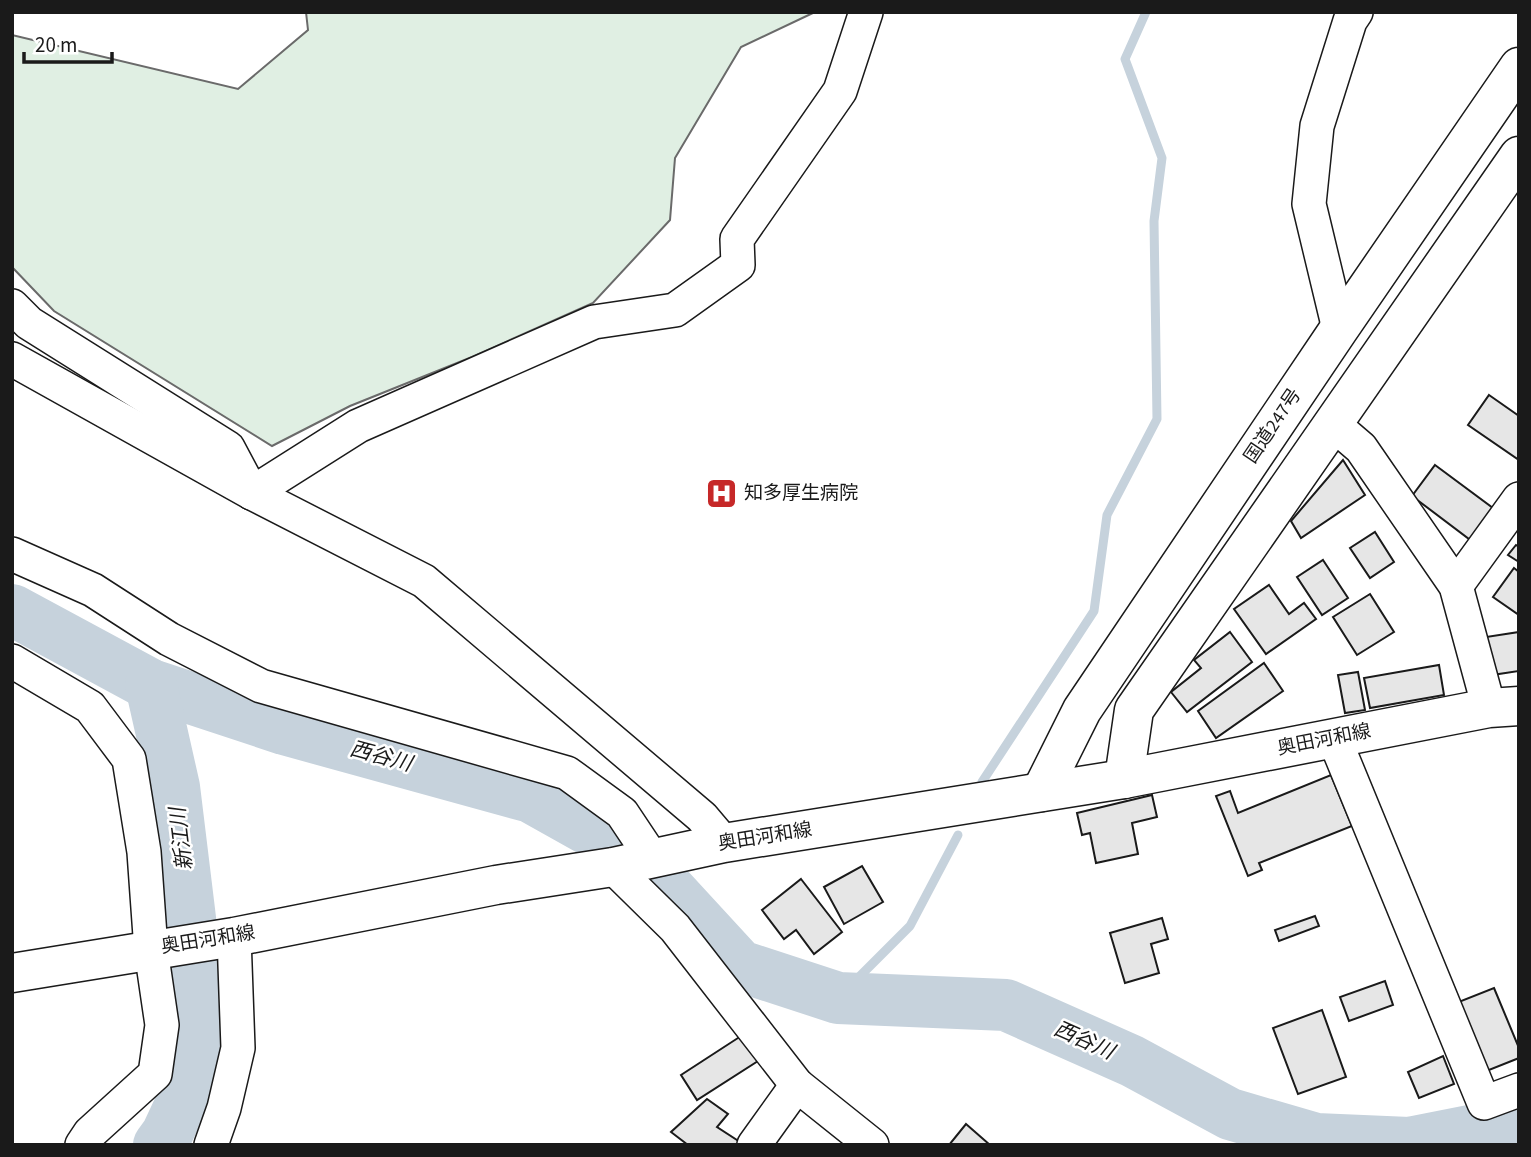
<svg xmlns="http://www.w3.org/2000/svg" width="1531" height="1157" font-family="'Source Sans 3','Noto Sans JP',sans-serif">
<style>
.green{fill:#e0efe3;stroke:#6a6a6a;stroke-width:2}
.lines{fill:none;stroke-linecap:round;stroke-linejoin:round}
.stream{stroke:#c6d2dc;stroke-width:9}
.river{stroke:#c6d2dc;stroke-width:52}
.building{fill:#e6e6e6;stroke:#1a1a1a;stroke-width:2}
.minor-casing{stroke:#1a1a1a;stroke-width:36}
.major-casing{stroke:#1a1a1a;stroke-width:41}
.highway-casing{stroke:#1a1a1a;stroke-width:41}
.minor{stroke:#fff;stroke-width:33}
.major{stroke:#fff;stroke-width:38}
.highway{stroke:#fff;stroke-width:38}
.labels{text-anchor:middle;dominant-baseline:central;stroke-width:5;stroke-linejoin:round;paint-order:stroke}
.street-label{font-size:19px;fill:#1a1a1a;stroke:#fff}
.poi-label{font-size:19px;fill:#1a1a1a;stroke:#fff;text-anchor:start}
.water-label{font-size:21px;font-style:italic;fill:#1a1a1a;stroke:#fff}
</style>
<rect width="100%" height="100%" fill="#fff"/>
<path class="green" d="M306 12H815L741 47 675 158 670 220 593 303 472 357 350 406 272 446 54 311 12 267V35L238 89 308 30Z"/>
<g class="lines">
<g class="stream">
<path d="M982 782 1094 611 1107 515 1157 419 1154 221 1162 158 1125 59 1146 12"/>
<path d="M838 998 910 926 958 835"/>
</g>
<g class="river">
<path d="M12 610 151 685 284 729 531 797 606 839"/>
<path d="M151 685 174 787 197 976 195 1074 167 1134 159 1145"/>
<path d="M671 891 740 966 838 998 1006 1005 1132 1061 1230 1114 1316 1139 1409 1143 1495 1126 1519 1117"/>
</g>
</g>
<g class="building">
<path d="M1489 395 1519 416V460L1468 425Z"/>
<path d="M1343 460 1365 495 1301 538 1291 521Z"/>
<path d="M1435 465 1497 511 1473 542 1412 496Z"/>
<path d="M1375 532 1394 562 1370 578 1350 548Z"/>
<path d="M1516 545 1519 547V562L1508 555Z"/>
<path d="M1323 560 1348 598 1322 615 1297 577Z"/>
<path d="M1514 568 1519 572V615L1493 597Z"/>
<path d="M1269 585 1289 614 1304 603 1316 619 1266 654 1234 609Z"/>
<path d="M1370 594 1394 632 1357 655 1333 617Z"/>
<path d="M1230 632 1252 662 1187 712 1171 692 1201 668 1194 660Z"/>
<path d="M1519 632V671L1492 675 1486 637Z"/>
<path d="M1264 663 1283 691 1216 738 1198 711Z"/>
<path d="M1439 665 1444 695 1370 708 1364 678Z"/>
<path d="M1358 672 1365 710 1345 713 1338 675Z"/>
<path d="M1331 775 1352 826 1259 863 1262 870 1248 876 1216 796 1230 791 1238 813Z"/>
<path d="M1152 795 1157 817 1132 823 1138 854 1096 863 1090 833 1082 835 1077 813Z"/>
<path d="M862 866 883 902 844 924 824 887Z"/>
<path d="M801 879 842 932 814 954 796 930 784 939 762 910Z"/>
<path d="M1315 916 1319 926 1279 941 1275 930Z"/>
<path d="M1162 918 1168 939 1151 944 1159 973 1125 983 1110 933Z"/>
<path d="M1385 981 1393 1005 1349 1021 1340 997Z"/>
<path d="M1494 988 1519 1048V1058L1484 1072 1456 1003Z"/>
<path d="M1322 1010 1346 1077 1298 1094 1273 1028Z"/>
<path d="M741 1036 758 1061 697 1100 681 1075Z"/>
<path d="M1443 1056 1454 1084 1419 1098 1408 1072Z"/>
<path d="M707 1099 728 1114 717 1127 740 1142 738 1145H688L671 1132Z"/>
<path d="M966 1124 990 1145H949Z"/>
</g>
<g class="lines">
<defs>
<g id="minor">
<path d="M12 306 29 323 228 448 252 493"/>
<path d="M1339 329 1309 204 1317 126 1350 21 1356 12"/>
<path d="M12 359 252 493 424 581 702 817 724 843"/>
<path d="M1333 424 1361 448 1456 586 1489 708"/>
<path d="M252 493 358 426 594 322 675 310 738 265 737 239 840 91 866 12"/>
<path d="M12 554 93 590 169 639 261 686 567 773 622 813 652 858"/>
<path d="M1456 586 1519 499"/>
<path d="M12 661 90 707 129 759 144 852 151 950 162 1025 155 1074 90 1133 82 1145"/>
<path d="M1334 738 1484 1103 1519 1090"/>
<path d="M613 867 675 928 797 1085 872 1145"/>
<path d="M211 1145 224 1108 238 1048 234 937"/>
<path d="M754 1145 797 1085"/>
</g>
<path id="major" d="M12 973 234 937 496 885 613 867 724 843 1124 779 1489 708 1519 706"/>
<g id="highway">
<path d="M1124 779 1134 710 1519 156"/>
<path d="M1041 792 1082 710 1339 329 1519 67"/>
</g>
</defs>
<use href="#minor" class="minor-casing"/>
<use href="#major" class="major-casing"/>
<use href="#highway" class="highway-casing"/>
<use href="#minor" class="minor"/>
<use href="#major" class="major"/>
<use href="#highway" class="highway"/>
</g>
<defs>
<symbol id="hospital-square" viewBox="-11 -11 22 22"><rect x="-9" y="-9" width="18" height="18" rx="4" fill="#c62828" stroke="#fff"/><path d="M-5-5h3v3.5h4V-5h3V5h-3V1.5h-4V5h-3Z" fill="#fff"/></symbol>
</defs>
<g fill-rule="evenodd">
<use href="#hospital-square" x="704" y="476" width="35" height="35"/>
</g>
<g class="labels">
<g class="street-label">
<text transform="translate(1273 426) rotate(-56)">国道247号</text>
<text transform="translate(1324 740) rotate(-11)">奥田河和線</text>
<text transform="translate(765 837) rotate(-9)">奥田河和線</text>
<text transform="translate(208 940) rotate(-9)">奥田河和線</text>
</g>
<g class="poi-label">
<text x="744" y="493">知多厚生病院</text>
</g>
<g class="water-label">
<text transform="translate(381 756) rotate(15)">西谷川</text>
<text transform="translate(181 839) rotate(-97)">新江川</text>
<text transform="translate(1084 1040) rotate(24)">西谷川</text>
</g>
</g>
<rect width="1531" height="1157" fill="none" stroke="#1a1a1a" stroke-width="28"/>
<path d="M24 52v10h88v-10" fill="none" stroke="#1a1a1a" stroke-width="3.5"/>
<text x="35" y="52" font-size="21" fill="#1a1a1a" stroke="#ffffff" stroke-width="5" paint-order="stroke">20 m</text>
</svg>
